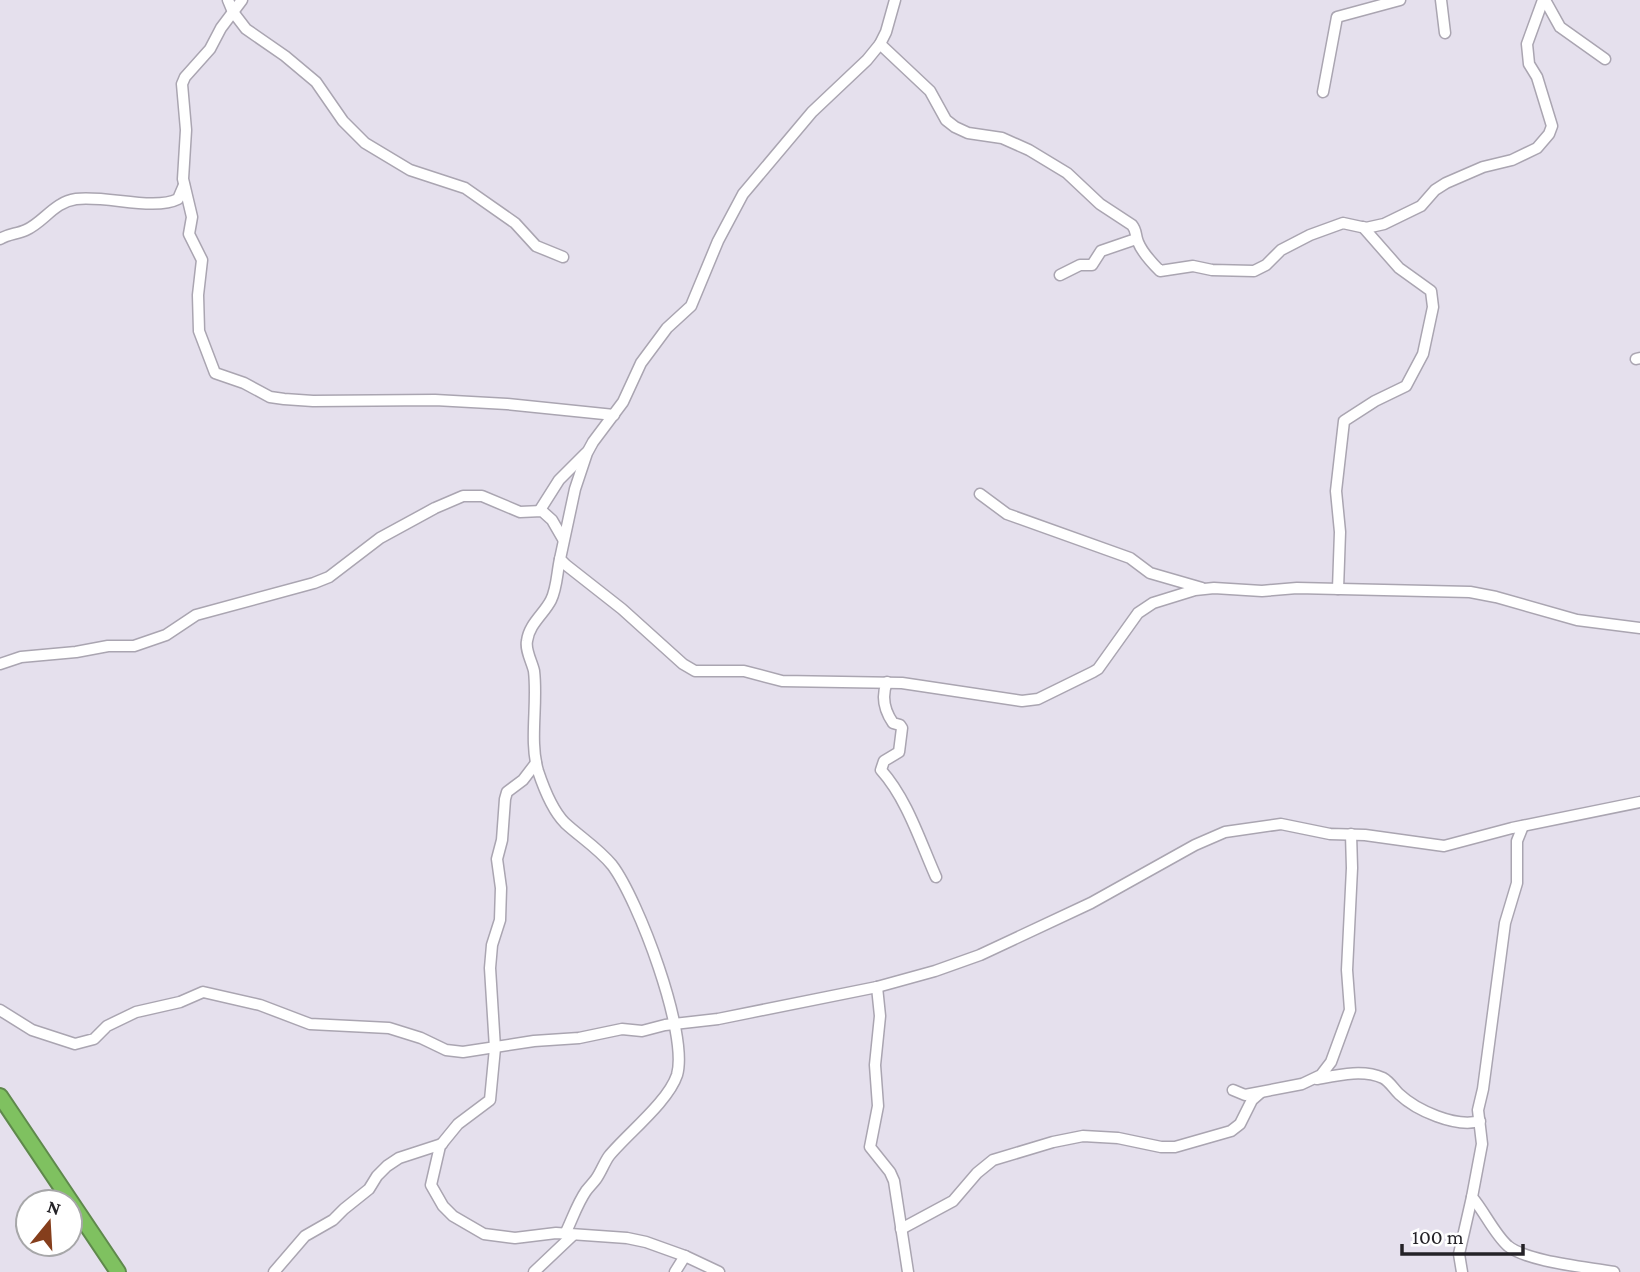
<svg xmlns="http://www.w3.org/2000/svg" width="1640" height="1272" font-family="'Crimson Pro',serif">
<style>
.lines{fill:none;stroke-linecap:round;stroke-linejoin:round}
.minor-casing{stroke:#aaa5b1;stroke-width:13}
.highway-casing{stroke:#5f894c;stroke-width:18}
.minor{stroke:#fff;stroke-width:10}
.highway{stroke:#7fc160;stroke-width:14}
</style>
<rect width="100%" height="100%" fill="#e5e0ed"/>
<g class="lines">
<defs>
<g id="minor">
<path d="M228 0 233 12 246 29 285 56 316 82 343 121 365 143 410 170 465 188 515 223 536 246 563 257"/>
<path d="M242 0 221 28 210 49 185 77 182 84 186 130 183 179 192 217 189 234 202 260 198 295 199 331 215 373 244 383 270 397 284 399 313 401 435 400 507 404 614 415"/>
<path d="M895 0 886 32 880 44 867 60 812 112 743 194 718 241 691 306 667 328 641 363 623 402 593 442 587 453 575 489 560 559 566 565 622 609 683 664 695 671H744L782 681 902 683 1022 701 1038 699 1093 672 1098 669 1138 613 1153 603 1195 590 1214 588 1262 591 1297 588 1470 592 1496 597 1577 620 1640 628"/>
<path d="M1441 0 1445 33"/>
<path d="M1545 0 1560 27 1605 59"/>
<path d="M880 44 930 91 946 120 955 127 968 133 1002 138 1029 150 1067 173 1100 204 1132 225C1137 231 1135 235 1138 242 1142 252 1152 263 1160 271L1193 266 1212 270 1254 271 1266 265 1281 250 1310 235 1343 223 1366 228 1384 224 1421 206 1435 190 1446 183 1483 167 1512 160 1537 148 1549 134 1552 126 1537 77 1529 64 1527 44 1543 0"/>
<path d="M1323 92 1337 17 1400 0"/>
<path d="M0 239C8 234 17 234 26 230 44 222 54 202 76 199 106 195 154 211 178 199L184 185"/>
<path d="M1060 275 1080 265H1092L1101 251 1136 239"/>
<path d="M1636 359 1640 358"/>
<path d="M980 494 1007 514 1130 558 1150 573 1202 588"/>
<path d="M540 510 559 480 586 453"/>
<path d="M560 559C557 572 557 588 551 600 544 614 529 624 527 641 525 650 532 662 534 671 538 704 529 741 538 771 544 789 552 810 565 823 580 837 598 848 612 865 638 899 689 1034 677 1075 668 1102 627 1134 609 1156 604 1163 601 1172 596 1179 593 1183 589 1187 586 1191 577 1204 572 1220 565 1234"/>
<path d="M1338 589 1340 532 1336 491 1344 421 1375 401 1406 386 1423 354 1433 307 1431 291 1399 268 1363 227"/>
<path d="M0 664 21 657 76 652 108 646H134L166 635 196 615 314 583 329 577 380 538 435 508 463 496H482L520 512 542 511 552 520 563 539"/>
<path d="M887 682C881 697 884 710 893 723L900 725 902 728 899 752 884 761 881 770C907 799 920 841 936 877"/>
<path d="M536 763 523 780 507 792 505 799 502 840 497 859 501 888 500 920 492 945 490 968 495 1048 490 1100 458 1124 440 1146 431 1185 443 1206 453 1216 484 1234 515 1238 556 1233 627 1238 646 1242 685 1256 719 1272"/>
<path d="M1523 826 1517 841V883L1505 923 1483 1089 1478 1110 1482 1144 1472 1197C1484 1211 1495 1235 1508 1246 1528 1262 1587 1267 1614 1272"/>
<path d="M877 987 880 1016 875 1065 878 1106 870 1147 890 1172 894 1181 908 1272"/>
<path d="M0 1010 32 1030 75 1044 94 1039 107 1026 136 1012 180 1002 203 992 260 1005 310 1024 389 1028 421 1038 446 1050 463 1052 534 1041 579 1038 622 1029 642 1031 665 1025 718 1019 877 987 935 971 980 955 1091 903 1195 845 1225 832 1281 824 1330 834 1365 835 1444 846 1512 828 1640 802"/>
<path d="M1317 1079C1338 1075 1363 1069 1383 1078 1390 1082 1393 1088 1399 1094 1416 1110 1455 1128 1480 1121"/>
<path d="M1233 1090 1245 1095 1302 1084 1321 1075 1331 1062 1350 1010 1347 970 1352 868 1351 834"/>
<path d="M901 1229 953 1201 977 1173 993 1160 1053 1142 1083 1136 1118 1138 1161 1147H1175L1231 1131 1240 1124 1252 1100 1260 1093"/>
<path d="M274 1272 305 1236 333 1220 344 1209 369 1189 377 1176 387 1166 399 1158 442 1144"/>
<path d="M534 1272 573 1235"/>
<path d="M675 1272 685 1256"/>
<path d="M1462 1272 1459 1254 1472 1197"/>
</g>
<path id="highway" d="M0 1096 118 1272"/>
</defs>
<use href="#minor" class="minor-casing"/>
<use href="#highway" class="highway-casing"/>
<use href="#minor" class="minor"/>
<use href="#highway" class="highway"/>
</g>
<g transform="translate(49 1223) rotate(18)"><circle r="33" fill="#ffffff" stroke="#a7a7a9" stroke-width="2"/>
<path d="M0-5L12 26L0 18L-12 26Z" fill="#853e1c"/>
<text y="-10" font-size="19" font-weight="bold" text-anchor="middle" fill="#242227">N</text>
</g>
<path d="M1402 1244v10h121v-10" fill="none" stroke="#242227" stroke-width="3.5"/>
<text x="1412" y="1244" font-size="21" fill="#242227" stroke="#ffffff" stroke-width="5" paint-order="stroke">100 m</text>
</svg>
